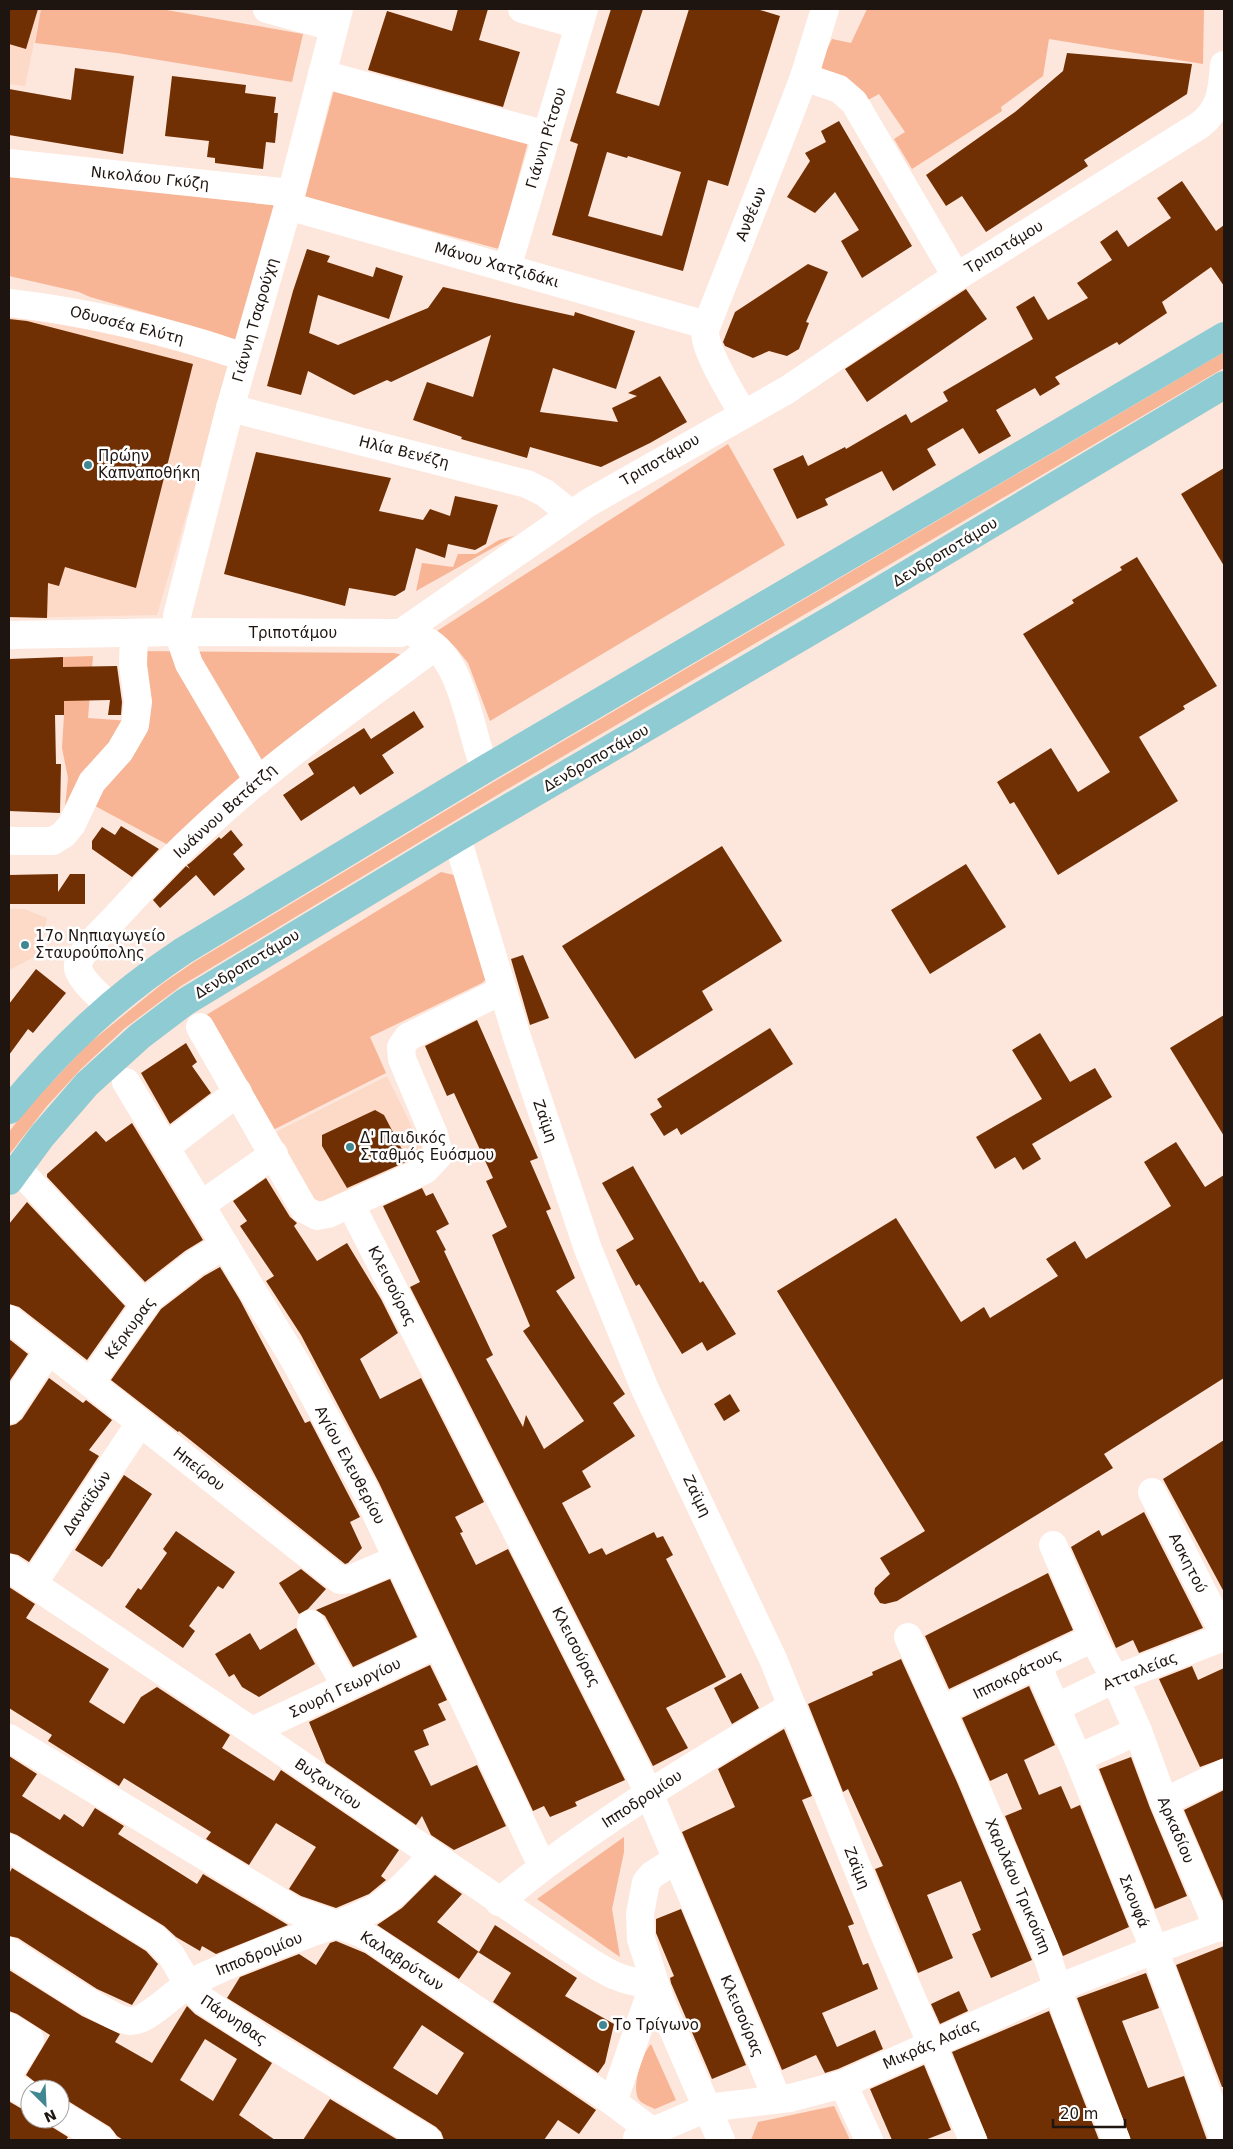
<svg xmlns="http://www.w3.org/2000/svg" width="1233" height="2149" font-family="'DejaVu Sans',sans-serif">
<style>
.built{fill:#fdd9c7}
.green{fill:#f7b595}
.building{fill:#713004;fill-rule:evenodd}
.lines{fill:none;stroke-linecap:round;stroke-linejoin:round}
.minor{stroke:#fff;stroke-width:28}
.major{stroke:#8ecbd3;stroke-width:28}
.poi-dot{fill:#418792;stroke:#fff;stroke-width:2}
.labels{text-anchor:middle;dominant-baseline:central;stroke-width:5;stroke-linejoin:round;paint-order:stroke}
.street-label{font-size:15px;fill:#1f1510;stroke:#fff}
.poi-label{font-size:15px;fill:#1f1510;stroke:#fff;text-anchor:start}
</style>
<rect width="100%" height="100%" fill="#fde6db"/>
<g class="built">
<path d="M9 9H41L25 86 9 84Z"/>
<path d="M9 313 113 329 230 366 157 615 9 618Z"/>
<path d="M9 909H24L47 918 38 955 9 970Z"/>
<path d="M387 1076 428 1160 333 1207 308 1204 270 1135Z"/>
</g>
<g class="green">
<path d="M41 9H161L303 34 292 82 117 53 35 43Z"/>
<path d="M867 9H1204L1203 64 1049 39 1043 76 1001 107 1002 111 912 169 894 139 905 132 879 94 868 100 823 76 819 65 832 39 851 43Z"/>
<path d="M334 90 528 142 499 249 305 197Z"/>
<path d="M9 170 276 201 236 340 210 331 90 297 79 292 9 276Z"/>
<path d="M1224 352V368L504 791 181 986 125 1028 81 1069 47 1106 9 1155V1132L28 1107 87 1045 162 984 194 962 490 784Z"/>
<path d="M728 444 785 545 490 721 468 663 456 648 437 631Z"/>
<path d="M514 536 416 591 422 563 453 567 458 554H476L499 540Z"/>
<path d="M134 651 394 653 402 655 172 847 95 806 64 816 68 778 62 748 64 715 63 657 93 656 88 718 130 721Z"/>
<path d="M441 872 458 876 490 976 482 983 370 1037 386 1073 269 1132 203 1017Z"/>
<path d="M624 1837V1852L612 1909 620 1957 537 1899Z"/>
<path d="M651 2044 676 2100 655 2109C651 2107 645 2105 641 2102 629 2092 642 2053 651 2044Z"/>
<path d="M834 2106 850 2140H751L758 2122Z"/>
</g>
<g class="building">
<path d="M9 9H38L26 49 9 44Z"/>
<path d="M458 9H488L479 40 520 52 503 107 368 70 387 11 452 31Z"/>
<path d="M611 9H643L616 93 659 106 689 9H757L780 16 728 186 708 180 683 271 552 235 578 144 570 141ZM607 152 627 158 628 156 681 172 662 236 588 216Z"/>
<path d="M1067 53 1192 64 1187 94 1084 160 1088 166 986 232 962 196 946 206 926 175 1015 112 1063 71Z"/>
<path d="M75 68 134 76 123 154 9 135V89L71 100Z"/>
<path d="M172 76 246 85 245 93 276 97 274 113H278L275 143 266 142 263 169 215 163V158L207 157 209 141 165 136Z"/>
<path d="M839 121 912 246 862 278 841 241 859 230 835 192 815 213 787 197 810 161 805 153 826 142 821 131Z"/>
<path d="M1182 181 1216 231 1224 225V286L1211 267 1162 302 1167 313 1119 345 1117 342 1055 377 1060 384 1040 396 1035 388 996 410 1011 436 979 454 963 428 927 449 936 465 893 491 882 471 825 499 828 505 797 519 773 469 803 455 808 466 845 447 846 449 906 414 911 423 948 401 943 392 1033 339 1016 307 1034 296 1048 320 1088 298 1077 283 1112 260 1100 242 1117 230 1128 247 1171 218 1157 198Z"/>
<path d="M307 249 330 256 327 262 373 277 376 267 403 276 389 319 318 295 309 333 338 345 428 308 443 287 574 316 575 312 635 331 616 389 553 368 540 412 618 422 612 408 637 396 628 393 660 376 687 422 650 443 601 467 530 447 527 458 461 439 462 437 413 420 427 382 473 397 491 335 391 382 387 380 354 395 308 371 301 395 267 386 293 291Z"/>
<path d="M808 264 828 272 806 322 809 323 799 349 787 356 769 351 753 358 725 346 723 342 735 312Z"/>
<path d="M966 289 987 319 867 402 845 369Z"/>
<path d="M9 319 27 321 193 364 136 588 65 567 59 586 48 583 47 618 9 617Z"/>
<path d="M256 452 391 478 379 511 423 520 430 509 450 516 455 496 498 505 486 544 475 550 448 544 445 558 416 548 405 590 395 596 349 588 345 606 224 574Z"/>
<path d="M1224 468V566L1181 494Z"/>
<path d="M1137 557 1217 686 1183 706 1185 709 1139 737 1178 801 1058 875 1014 802 1010 804 997 782 1051 748 1078 792 1110 772 1023 634 1074 603 1072 600 1122 570 1120 567Z"/>
<path d="M63 657V667L117 666 122 702 121 715H108L110 700 64 701V715H55L56 764H61L60 813 9 811V659Z"/>
<path d="M414 711 424 727 382 755 394 773 360 795 354 786 301 821 283 795 314 774 308 764 364 728 371 739Z"/>
<path d="M121 826 159 849 132 877 92 849V841L102 827 115 835Z"/>
<path d="M231 830 243 845 233 854 245 869 214 896 196 875 160 908 153 900 186 866 190 869 187 865 190 863 219 837 221 839Z"/>
<path d="M722 846 782 941 702 991 713 1010 635 1059 562 946Z"/>
<path d="M966 864 1006 927 930 974 891 910Z"/>
<path d="M58 874V892L70 874H85V904H9V875Z"/>
<path d="M523 955 549 1018 530 1025 511 959Z"/>
<path d="M36 969 66 993 33 1033 28 1029 9 1055V1004Z"/>
<path d="M1224 1015V1136L1170 1048Z"/>
<path d="M477 1020 538 1158 530 1161 551 1209 546 1211 575 1278 556 1291 625 1394 613 1403 635 1436 582 1471 591 1487 562 1503 589 1554 602 1548 606 1555 654 1532 657 1538 663 1536 673 1555 666 1559 726 1677 666 1708 688 1748 653 1766 410 1287 420 1282 383 1206 422 1188 426 1196 433 1193 449 1224 436 1231 446 1250 444 1251 493 1355 486 1359 523 1427 526 1415 544 1449 584 1421 523 1331 530 1326 492 1235 507 1227 486 1181 493 1178 454 1093 447 1096 425 1046Z"/>
<path d="M770 1028 793 1064 681 1135 677 1128 664 1136 650 1114 662 1107 657 1099Z"/>
<path d="M1040 1033 1070 1082 1095 1068 1112 1097 1032 1144 1041 1159 1023 1170 1015 1157 995 1169 976 1137 1042 1099 1012 1050Z"/>
<path d="M186 1043 197 1062 192 1066 211 1093 170 1124 141 1073Z"/>
<path d="M375 1110 384 1115 408 1161 347 1188 322 1146V1135Z"/>
<path d="M132 1123 203 1240 185 1251 145 1282 47 1177V1174L96 1131 106 1142Z"/>
<path d="M1176 1142 1205 1187 1224 1175V1378L1104 1454 1113 1468 897 1601 885 1604 880 1603 874 1594 875 1588 890 1574 880 1558 925 1531 777 1291 896 1218 961 1322 984 1307 990 1318 1058 1276 1046 1259 1075 1241 1086 1259 1171 1206 1144 1162Z"/>
<path d="M633 1166 700 1283 703 1281 736 1334 707 1351 702 1342 682 1354 639 1284 636 1286 616 1250 634 1239 602 1183Z"/>
<path d="M266 1178 290 1217 297 1223 294 1226 317 1261 347 1243 381 1299 398 1333 360 1359 380 1399 421 1378 484 1502 455 1517 463 1532 460 1533 476 1565 508 1549 625 1780 575 1802 577 1806 550 1817 544 1806 533 1811 379 1483 301 1335 266 1281 274 1276 240 1226 247 1221 233 1201Z"/>
<path d="M27 1202 125 1306 87 1360 19 1307 9 1304V1224Z"/>
<path d="M220 1267 240 1300 305 1423 310 1421 360 1517 350 1522 362 1548 348 1563 345 1564 179 1431 178 1432 111 1380 161 1309 204 1276Z"/>
<path d="M9 1339 28 1354 9 1382Z"/>
<path d="M49 1378 83 1403 86 1400 112 1420 89 1450 99 1456 29 1562 18 1555 9 1553V1426L16 1424 22 1419Z"/>
<path d="M730 1394 740 1411 724 1421 714 1404Z"/>
<path d="M1224 1440V1592L1163 1479Z"/>
<path d="M124 1475 152 1494 109 1559H108L102 1567 75 1550Z"/>
<path d="M1144 1512 1203 1628 1139 1653 1133 1640 1116 1648 1071 1547 1099 1530 1102 1536Z"/>
<path d="M176 1531 235 1572 223 1589 218 1586 189 1626 195 1631 183 1648 125 1607 138 1588 141 1590 167 1553 163 1549Z"/>
<path d="M301 1569 326 1589 308 1609 299 1614 279 1583Z"/>
<path d="M1048 1573 1073 1630 949 1689 925 1636Z"/>
<path d="M390 1579 417 1637 353 1667 325 1616 316 1610Z"/>
<path d="M9 1587 35 1604 26 1618 109 1669 89 1702 124 1724 141 1697 157 1687 230 1735 222 1748 274 1781 281 1770 399 1850 381 1876 386 1880 369 1894 336 1908 301 1896 289 1889 316 1847 276 1823 249 1865 206 1839 211 1832 124 1778 119 1786 48 1741 52 1735 9 1708Z"/>
<path d="M296 1628 315 1664 259 1697 242 1687 234 1674 229 1677 215 1654 250 1633 260 1650Z"/>
<path d="M901 1659 957 1782 1032 1960 991 1978 972 1934 981 1930 961 1881 927 1895 953 1958 918 1973 875 1869 883 1866 848 1789 843 1792 808 1704 873 1675 872 1672Z"/>
<path d="M430 1665 447 1700 438 1704 446 1720 423 1730 429 1745 414 1751 431 1786 477 1765 506 1826 454 1850 431 1835 422 1816 416 1825 326 1763 309 1722Z"/>
<path d="M1192 1666 1198 1680 1224 1668V1758L1200 1767 1159 1679Z"/>
<path d="M741 1673 759 1708 732 1724 714 1688Z"/>
<path d="M1029 1686 1055 1745 1024 1760 1039 1795 1061 1786 1071 1809 1080 1805 1129 1927 1063 1956 1005 1816 1022 1809 1007 1773 990 1781 962 1718Z"/>
<path d="M784 1729 812 1796 802 1800 854 1924 848 1926 863 1965 868 1963 878 1989 822 2013 837 2047 875 2030 883 2049 838 2069 825 2073 816 2055 782 2070 682 1832 735 1807 718 1769Z"/>
<path d="M9 1756 37 1774 22 1796 60 1820 64 1814 83 1827 95 1808 124 1826 118 1834 197 1884 203 1874 288 1925 216 1954 202 1946 200 1951 176 1937 164 1926 17 1835 9 1832Z"/>
<path d="M1131 1757 1150 1808 1187 1896 1155 1909 1099 1769Z"/>
<path d="M1224 1790V1903L1184 1810Z"/>
<path d="M12 1868 146 1951 158 1964 132 2005 97 1989 18 1938 9 1936V1874Z"/>
<path d="M435 1875 462 1894 437 1922 479 1952 495 1925 577 1978 565 1996 614 2024 605 2063 598 2073 493 2002 511 1973 478 1952 459 1979 377 1925 402 1908Z"/>
<path d="M681 1909 746 2065 712 2079 671 1983 670 1978 674 1976 656 1933V1919Z"/>
<path d="M336 1941 365 1953 596 2110 579 2134 558 2120 544 2140H444L441 2132 436 2127 227 1998 240 1977 299 1954 316 1965 330 1943ZM422 2025 464 2053 437 2095 393 2068Z"/>
<path d="M1224 1946V2087H1222L1176 1965Z"/>
<path d="M9 1970 82 2016 120 2034 115 2042 152 2063 187 2006 195 2014 272 2063 239 2115 275 2140H123L117 2136 110 2127 68 2101 60 2098V2089H44L26 2075 50 2035 17 2014 9 2011ZM205 2039 237 2059 213 2101 180 2080Z"/>
<path d="M1146 1973 1159 2008 1122 2021 1148 2088 1184 2076 1207 2140H1131L1083 2014 1077 1998Z"/>
<path d="M959 1991 968 2011 940 2024 931 2004Z"/>
<path d="M1049 2011 1099 2140H988L952 2052Z"/>
<path d="M924 2065 951 2130 925 2140H892L870 2089Z"/>
<path d="M330 2099 398 2140H303Z"/>
<path d="M10 2102 22 2109 30 2112V2119H46L52 2127 68 2137 66 2140H9Z"/>
</g>
<g class="lines">
<g class="minor">
<path d="M267 9 333 27"/>
<path d="M522 9 579 25"/>
<path d="M322 74 547 135"/>
<path d="M804 77 839 89 854 102 956 276"/>
<path d="M9 163 291 193"/>
<path d="M288 206 706 325"/>
<path d="M507 268 584 9"/>
<path d="M9 303C89 312 167 331 244 357"/>
<path d="M230 408 527 484 545 493 571 514"/>
<path d="M743 414C732 394 704 351 705 330L786 124 804 77 825 9"/>
<path d="M9 635 178 632 401 633 588 503 787 390 932 292 1200 125C1221 109 1222 90 1224 65"/>
<path d="M420 638C463 652 470 734 485 769"/>
<path d="M258 781 189 664 178 632 177 616 230 408 288 206 339 9"/>
<path d="M457 838 517 1037 588 1249 645 1389 773 1659 885 1936 973 2140"/>
<path d="M9 841H53L64 834 72 824 92 782 120 751 135 725 138 702 133 665 134 633"/>
<path d="M109 1006C101 997 75 976 78 964 82 949 105 929 116 917 165 863 219 811 276 766 327 725 381 687 434 647"/>
<path d="M200 1027 304 1209 317 1216 328 1214 425 1170 439 1155 434 1135 402 1059 401 1047 408 1037 503 990"/>
<path d="M126 1082 295 1361 365 1490 542 1866"/>
<path d="M166 1147 238 1092"/>
<path d="M18 1169 144 1304"/>
<path d="M201 1205 274 1154"/>
<path d="M351 1205 649 1793 777 2099"/>
<path d="M9 1319 340 1580 351 1579 398 1559"/>
<path d="M90 1383 150 1298 195 1263 225 1245"/>
<path d="M9 1410 49 1350"/>
<path d="M1152 1492 1224 1634"/>
<path d="M1053 1545 1093 1638 1115 1679 1138 1731 1078 1758"/>
<path d="M9 1568 252 1731 566 1946C594 1964 619 1985 654 1983"/>
<path d="M33 1584 140 1423"/>
<path d="M311 1624 346 1687"/>
<path d="M908 1637 971 1776 1044 1947 1068 2019 1116 2140"/>
<path d="M1037 1665 1078 1758 1153 1946 1224 2140"/>
<path d="M1057 1707 1115 1679 1224 1637"/>
<path d="M942 1710 1093 1638"/>
<path d="M252 1731 438 1644"/>
<path d="M1138 1731 1164 1802 1218 1928"/>
<path d="M9 1738 294 1910 361 1933 373 1940 613 2102 653 2132"/>
<path d="M1164 1802 1224 1773"/>
<path d="M9 1848 156 1939 171 1955 191 1989 204 2001 265 2041 428 2140"/>
<path d="M677 1859 652 1875 646 1882 640 1914 641 1939 661 2002 721 2140"/>
<path d="M499 1902C590 1826 691 1767 792 1706"/>
<path d="M9 1951C29 1964 113 2021 130 2021 148 2022 175 1990 194 1981 230 1964 268 1948 306 1935 329 1926 355 1920 377 1907 398 1894 415 1873 433 1855"/>
<path d="M9 2027 30 2040 9 2073"/>
<path d="M9 2083 30 2096"/>
<path d="M843 2084 869 2140"/>
<path d="M613 2102 654 1983"/>
<path d="M60 2114 102 2140"/>
<path d="M637 2138 707 2108 790 2098 843 2084 1058 1988 1154 1950 1224 1925"/>
</g>
<g class="major">
<path d="M9 1110C62 1046 114 997 183 951L485 769 1224 336"/>
<path d="M9 1181 42 1136 87 1084 140 1036 185 1002 457 838 837 616 1224 385"/>
</g>
</g>
<g class="poi-dot">
<circle cx="88" cy="465" r="5"/>
<circle cx="25" cy="945" r="5"/>
<circle cx="350" cy="1147" r="5"/>
<circle cx="603" cy="2025" r="5"/>
</g>
<g class="labels">
<g class="street-label">
<text transform="translate(546 138) rotate(-73)">Γιάννη Ρίτσου</text>
<text transform="translate(150 178) rotate(6)">Νικολάου Γκύζη</text>
<text transform="translate(751 214) rotate(-68)">Ανθέων</text>
<text transform="translate(1004 247) rotate(-31)">Τριποτάμου</text>
<text transform="translate(497 265) rotate(16)">Μάνου Χατζιδάκι</text>
<text transform="translate(255 320) rotate(-74)">Γιάννη Τσαρούχη</text>
<text transform="translate(127 325) rotate(14)">Οδυσσέα Ελύτη</text>
<text transform="translate(404 452) rotate(14)">Ηλία Βενέζη</text>
<text transform="translate(660 460) rotate(-30)">Τριποτάμου</text>
<text transform="translate(945 552) rotate(-31)">Δενδροποτάμου</text>
<text x="293" y="633">Τριποτάμου</text>
<text transform="translate(596 758) rotate(-30)">Δενδροποτάμου</text>
<text transform="translate(225 811) rotate(-42)">Ιωάννου Βατάτζη</text>
<text transform="translate(247 964) rotate(-31)">Δενδροποτάμου</text>
<text transform="translate(545 1121) rotate(71)">Ζαϊμη</text>
<text transform="translate(392 1286) rotate(63)">Κλεισούρας</text>
<text transform="translate(130 1328) rotate(-54)">Κέρκυρας</text>
<text transform="translate(350 1465) rotate(62)">Αγίου Ελευθερίου</text>
<text transform="translate(199 1469) rotate(38)">Ηπείρου</text>
<text transform="translate(697 1496) rotate(64)">Ζαϊμη</text>
<text transform="translate(87 1503) rotate(-56)">Δαναϊδών</text>
<text transform="translate(1188 1563) rotate(63)">Ασκητού</text>
<text transform="translate(576 1647) rotate(63)">Κλεισούρας</text>
<text transform="translate(1140 1671) rotate(-22)">Ατταλείας</text>
<text transform="translate(1017 1674) rotate(-26)">Ιπποκράτους</text>
<text transform="translate(345 1688) rotate(-25)">Σουρή Γεωργίου</text>
<text transform="translate(328 1784) rotate(35)">Βυζαντίου</text>
<text transform="translate(642 1799) rotate(-33)">Ιπποδρομίου</text>
<text transform="translate(1176 1830) rotate(67)">Αρκαδίου</text>
<text transform="translate(857 1868) rotate(68)">Ζαϊμη</text>
<text transform="translate(1018 1886) rotate(67)">Χαριλάου Τρικούπη</text>
<text transform="translate(1134 1901) rotate(68)">Σκουφά</text>
<text transform="translate(259 1954) rotate(-22)">Ιπποδρομίου</text>
<text transform="translate(402 1961) rotate(33)">Καλαβρύτων</text>
<text transform="translate(742 2016) rotate(67)">Κλεισούρας</text>
<text transform="translate(234 2020) rotate(34)">Πάρνηθας</text>
<text transform="translate(931 2044) rotate(-24)">Μικράς Ασίας</text>
</g>
<g class="poi-label">
<text x="98" y="456">Πρώην<tspan x="98" dy="17">Καπναποθήκη</tspan></text>
<text x="35" y="936">17ο Νηπιαγωγείο<tspan x="35" dy="17">Σταυρούπολης</tspan></text>
<text x="360" y="1138">Δ' Παιδικός<tspan x="360" dy="17">Σταθμός Ευόσμου</tspan></text>
<text x="613" y="2025">Το Τρίγωνο</text>
</g>
</g>
<rect width="1233" height="2149" fill="none" stroke="#1f1510" stroke-width="20"/>
<g transform="translate(45 2104) rotate(156)"><circle r="24" fill="#ffffff" stroke="#a5a19f"/>
<path d="M0-4L9 19L0 12L-9 19Z" fill="#418792"/>
<text y="-8" font-size="14" font-weight="bold" text-anchor="middle" fill="#1f1510">N</text>
</g>
<path d="M1053 2119v8h72v-8" fill="none" stroke="#1f1510" stroke-width="2.5"/>
<text x="1060" y="2119" font-size="15" fill="#1f1510" stroke="#ffffff" stroke-width="4" paint-order="stroke">20 m</text>
</svg>
